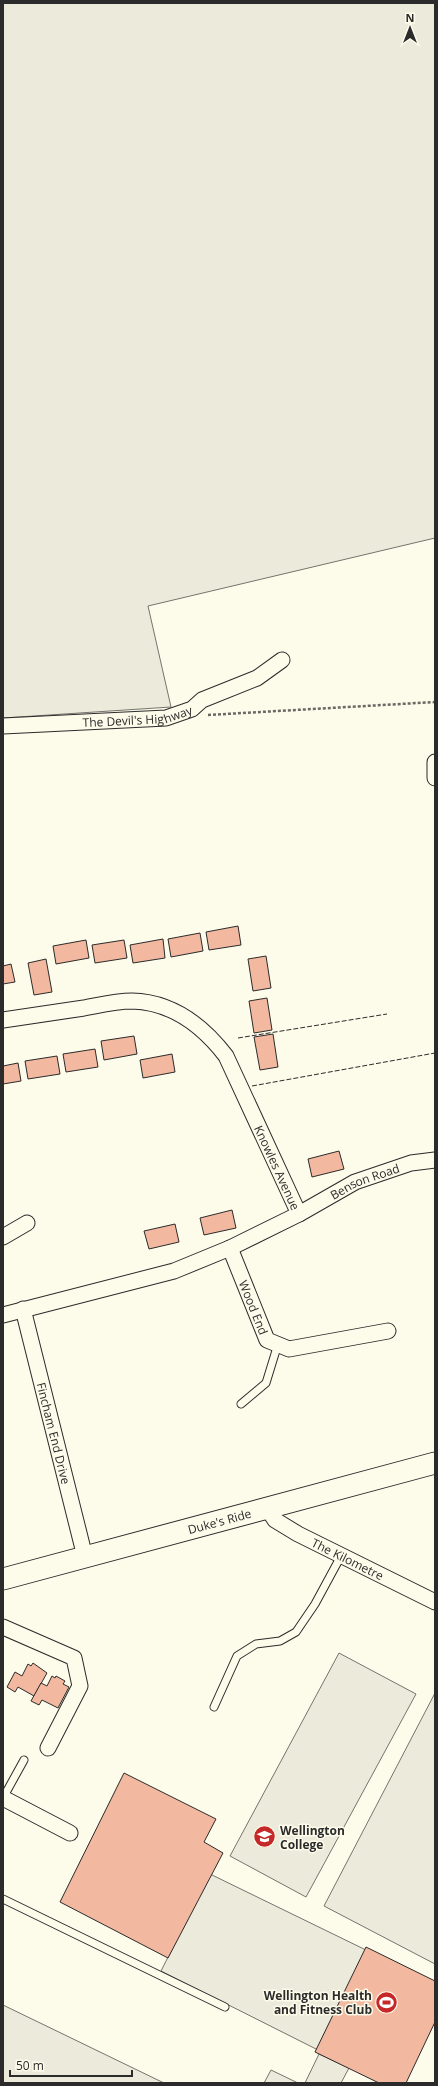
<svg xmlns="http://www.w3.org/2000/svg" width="438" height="2086" font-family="'Open Sans',sans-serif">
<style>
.green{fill:#ecebdb;stroke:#74746e}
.parking{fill:#eceadb;stroke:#74746e}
.building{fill:#f2b8a0;stroke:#2b2b2b}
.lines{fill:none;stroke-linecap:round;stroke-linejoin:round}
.lane-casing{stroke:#2b2b2b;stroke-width:9}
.street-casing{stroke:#2b2b2b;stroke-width:17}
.secondary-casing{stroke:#2b2b2b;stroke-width:23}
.path{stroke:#6a6964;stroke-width:2.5;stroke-dasharray:3 2;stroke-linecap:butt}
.lane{stroke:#fdfbea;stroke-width:7}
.street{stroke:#fdfbea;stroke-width:15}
.secondary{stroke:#fdfbea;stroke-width:21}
.fence{stroke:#2b2b2b;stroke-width:1;stroke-dasharray:5 2;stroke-linecap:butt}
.labels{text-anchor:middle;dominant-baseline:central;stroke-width:3;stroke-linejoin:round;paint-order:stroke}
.street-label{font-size:12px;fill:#2b2b2b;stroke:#fdfbea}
.poi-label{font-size:12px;font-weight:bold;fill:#2b2b2b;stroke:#fdfbea;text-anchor:start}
</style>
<rect width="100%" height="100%" fill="#fdfbea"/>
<g class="green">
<path d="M3 3H435V538L148 606 171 707 3 718Z"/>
<path d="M339 1653 416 1694 306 1897 230 1856Z"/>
<path d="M435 1693V1964L324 1906Z"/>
<path d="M3 2005 164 2083H3Z"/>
<path d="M319 2054 349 2068 341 2083H305Z"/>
<path d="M271 2070 298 2083H264Z"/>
</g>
<path class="parking" d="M210 1874 368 1951 320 2051 161 1971Z"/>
<g class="building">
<path d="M238 926 241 945 209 950 206 932Z"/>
<path d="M200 933 203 951 171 957 168 939Z"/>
<path d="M163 939 165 958 133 963 130 945Z"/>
<path d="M86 940 89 958 56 964 53 946Z"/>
<path d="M124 940 127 958 95 963 92 945Z"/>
<path d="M266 956 271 988 253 991 248 959Z"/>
<path d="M46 959 52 992 34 995 28 963Z"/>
<path d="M11 964 15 982 3 984V966Z"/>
<path d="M267 998 272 1030 254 1033 249 1001Z"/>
<path d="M273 1034 278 1067 260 1070 254 1037Z"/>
<path d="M134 1036 137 1054 104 1060 101 1041Z"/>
<path d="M95 1049 98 1067 66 1072 63 1054Z"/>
<path d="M172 1054 175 1072 143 1078 140 1060Z"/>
<path d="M57 1056 60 1074 28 1079 25 1061Z"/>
<path d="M18 1063 21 1081 3 1084V1066Z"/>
<path d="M339 1151 344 1169 312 1177 308 1159Z"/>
<path d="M232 1210 236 1228 204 1235 200 1218Z"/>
<path d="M175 1224 179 1242 149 1249 144 1231Z"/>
<path d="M33 1663 47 1673 34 1696 18 1687 15 1692 7 1687 15 1672 22 1676 28 1664 31 1666Z"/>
<path d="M52 1676 55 1678 56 1676 65 1681 63 1684 69 1687 58 1708 42 1700 39 1705 31 1701 41 1683 47 1686Z"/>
<path d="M124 1773 216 1819 204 1842 223 1853 168 1958 60 1902Z"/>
<path d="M366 1947 435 1981V2022L406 2083H379L315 2052Z"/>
</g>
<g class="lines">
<defs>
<g id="lane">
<path d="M241 1404 266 1383 278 1344"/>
<path d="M214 1707 237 1656 256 1644 280 1641 296 1632 315 1604 341 1556"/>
<path d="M3 1798 24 1760"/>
<path d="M3 1899 225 2007"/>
</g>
<g id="street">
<path id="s1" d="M3 726 166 718 192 709 202 700 257 678 282 660"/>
<path d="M435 762V778"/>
<path id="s2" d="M3 1020C30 1016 57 1012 84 1008 100 1005 116 1001 132 1001 172 1002 203 1026 226 1056L299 1214"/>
<path d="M3 1237 27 1223"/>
<path id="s3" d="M230 1248 267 1340 289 1349 388 1331"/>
<path id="s4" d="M23 1309 85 1557"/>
<path id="s5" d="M3 1315 174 1271 230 1248 299 1214 355 1182 411 1163 435 1160"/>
<path id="s6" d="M267 1508 275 1520 298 1534 435 1602"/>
<path d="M3 1627 74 1658 80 1686 48 1748"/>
<path d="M3 1798 70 1833"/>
</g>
<g id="secondary">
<path id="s7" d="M3 1579 435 1463"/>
</g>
</defs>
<use href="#lane" class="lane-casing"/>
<use href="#street" class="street-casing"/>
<use href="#secondary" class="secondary-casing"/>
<path class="path" d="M208 715 435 702"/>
<use href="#lane" class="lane"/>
<use href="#street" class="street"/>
<use href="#secondary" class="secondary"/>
<g class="fence">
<path d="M238 1038 387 1014"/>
<path d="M252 1086 435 1053"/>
</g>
</g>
<defs>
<symbol id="school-disc" viewBox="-11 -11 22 22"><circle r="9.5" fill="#c62828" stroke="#fdfbea"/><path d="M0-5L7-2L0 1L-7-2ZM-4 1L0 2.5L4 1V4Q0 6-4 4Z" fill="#fff"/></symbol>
<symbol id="stadium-disc" viewBox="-11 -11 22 22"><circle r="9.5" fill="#c62828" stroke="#fdfbea"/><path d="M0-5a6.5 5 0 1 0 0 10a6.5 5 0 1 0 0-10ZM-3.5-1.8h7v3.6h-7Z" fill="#fff"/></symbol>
</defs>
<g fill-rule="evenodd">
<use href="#school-disc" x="252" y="1824" width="25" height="25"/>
<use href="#stadium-disc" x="374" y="1990" width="25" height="25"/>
</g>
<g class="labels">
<g class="street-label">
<text stroke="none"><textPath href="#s1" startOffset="135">The Devil's Highway</textPath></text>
<text stroke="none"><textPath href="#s2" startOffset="366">Knowles Avenue</textPath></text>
<text stroke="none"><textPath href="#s5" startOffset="388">Benson Road</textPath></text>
<text stroke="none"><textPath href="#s3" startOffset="64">Wood End</textPath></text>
<text stroke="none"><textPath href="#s4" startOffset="128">Fincham End Drive</textPath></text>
<text stroke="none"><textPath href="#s7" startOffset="224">Duke's Ride</textPath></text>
<text stroke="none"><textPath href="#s6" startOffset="97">The Kilometre</textPath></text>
</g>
<g class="poi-label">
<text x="280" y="1830">Wellington<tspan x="280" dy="14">College</tspan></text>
<text x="372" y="1995" text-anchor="end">Wellington Health<tspan x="372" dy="14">and Fitness Club</tspan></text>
</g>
</g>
<rect width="438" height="2086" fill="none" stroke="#2b2b2b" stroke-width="8"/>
<g transform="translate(410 28)" stroke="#fdfbea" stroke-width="3" paint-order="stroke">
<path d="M0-3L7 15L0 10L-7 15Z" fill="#2b2b2b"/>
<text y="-6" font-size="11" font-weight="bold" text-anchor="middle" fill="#2b2b2b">N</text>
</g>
<path d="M10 2070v6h122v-6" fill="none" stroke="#2b2b2b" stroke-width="2"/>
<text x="16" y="2070" font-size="12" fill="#2b2b2b" stroke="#fdfbea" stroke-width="3" paint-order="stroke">50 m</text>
</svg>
